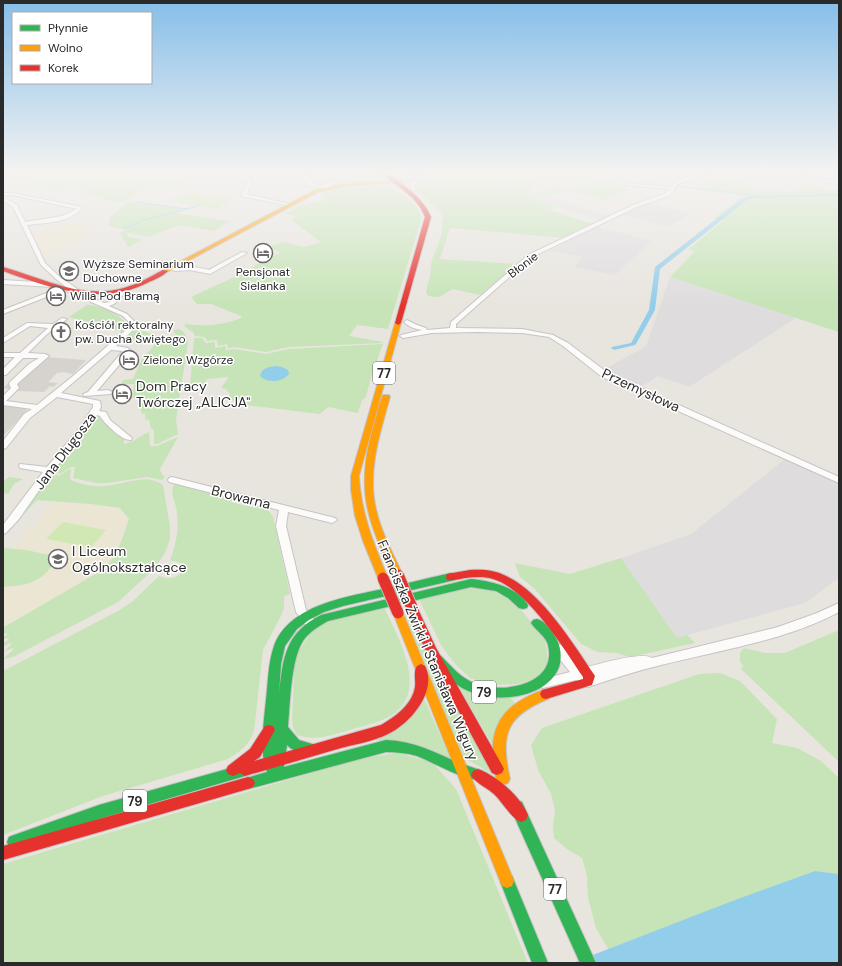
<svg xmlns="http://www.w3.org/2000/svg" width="842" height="966" font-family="'DM Sans',sans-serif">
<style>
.industrial{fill:#dfdcde}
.education{fill:#ebe5d3}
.green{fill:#c6e4b7}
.pitch{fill:#d1e8b5}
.plaza{fill:#d6d3ce}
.water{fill:#92cdea}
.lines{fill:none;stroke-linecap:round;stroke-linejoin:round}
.stream{stroke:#92cdea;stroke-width:1}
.canal{fill:#92cdea;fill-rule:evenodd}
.street-casing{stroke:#c5c4c5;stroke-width:2}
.fast-casing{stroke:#c5c4c5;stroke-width:2}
.slow-casing{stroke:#c5c4c5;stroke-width:2}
.jam-casing{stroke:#c5c4c5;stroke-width:2}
.street{fill:#fcfbfa;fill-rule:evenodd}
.fast{fill:#30b455;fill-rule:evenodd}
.slow{fill:#ff9f0a;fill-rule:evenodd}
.jam{fill:#e5322d;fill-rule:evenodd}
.jam-bridge-casing{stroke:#c4c3c1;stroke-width:13;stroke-linecap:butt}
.jam-bridge{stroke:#e5322d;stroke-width:11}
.labels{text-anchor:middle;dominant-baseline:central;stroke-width:3;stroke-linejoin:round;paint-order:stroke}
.far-poi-label{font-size:12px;fill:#2a2a2a;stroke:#fff;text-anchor:start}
.far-street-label{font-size:12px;fill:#2a2a2a;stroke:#fff}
.shield{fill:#fff;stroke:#6a6a6a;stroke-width:1}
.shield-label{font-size:13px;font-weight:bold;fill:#2a2a2a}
.poi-label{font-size:14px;fill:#2a2a2a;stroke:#fff;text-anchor:start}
.street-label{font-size:14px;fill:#2a2a2a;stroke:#fff}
</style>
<rect width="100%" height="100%" fill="#e8e5df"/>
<g class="industrial">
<path d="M285 172H351L322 186 311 184 310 179 306 177Z"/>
<path d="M545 196 610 216 600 220 533 200Z"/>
<path d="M648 203 691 213 668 227 622 215Z"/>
<path d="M597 227 652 241 615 275 574 267 582 257 550 251Z"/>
<path d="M670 277 796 318 689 387 658 376 642 386 603 370 646 346Z"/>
<path d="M785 459 839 484V578L805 603 677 638 621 558 691 534Z"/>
</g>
<g class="education">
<path d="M58 224 96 225 76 241 45 258 39 243 37 242 34 235Z"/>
<path d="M54 502 91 504 120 508 129 518 120 545 108 566 99 572 3 628V551L8 553 15 547Z"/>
</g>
<g class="green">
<path d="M3 172H137L131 178H186L184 181H199L183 182 177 189 149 186 123 203 101 199 104 197 81 194 87 191C72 187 58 191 42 190L47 185H31L34 182H5L11 175H3Z"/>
<path d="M362 172H373L383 180 349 183 345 181Z"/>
<path d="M404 172H610C620 175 635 172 646 172L627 178 605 172 583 183 573 181 581 176 570 175 562 179 545 177 534 184 528 192 535 194 559 186 570 189 595 181 616 183 611 185 629 190 605 200 568 190 533 200 556 207 550 210 592 224 565 238 450 228 440 259 517 264 480 295 453 289 439 297 428 296 426 292 430 275 431 263 441 237 443 215 414 187C419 178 433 178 441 175L429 172Z"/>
<path d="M730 173 737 177 744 186 761 190 765 188C779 190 795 197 806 186L839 191V332L670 277 695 251 689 249 724 220 713 219 744 195 676 187 677 185 697 187 724 176V174Z"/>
<path d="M377 186C396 188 419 199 421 220L388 329 357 325 349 336 383 342V343L289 347 266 352 235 347 228 348 227 344 218 346 217 340 208 341 204 337 195 336 193 332 184 326 186 324C204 327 224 325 241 318V316L211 304H197L191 297 245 272 244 271 281 252 267 248 282 242 304 247 321 242 291 220 297 216 285 214 301 204 304 206C312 202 318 203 326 200L325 198 327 196 319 193 346 188Z"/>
<path d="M127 202 185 209 142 221 123 229 109 226 110 217Z"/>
<path d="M174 213 230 221 214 231 178 225 149 237 129 233 126 234 129 237 142 240 128 247 120 233C136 222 156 218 174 213Z"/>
<path d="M87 305C98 305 117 313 125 322V328L122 332 69 317Z"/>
<path d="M138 327C150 336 163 338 176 335L173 330 179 329C185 332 187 336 188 343L176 419 178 434 157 444H154V430L151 429 149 419 146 420 145 413 142 414 140 408 142 400 141 397 133 398 134 384H122L123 380 133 379 142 359 153 347V343L149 341 124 340Z"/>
<path d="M194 338H202L206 343 215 342V348L225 346 226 350 235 349 266 354 289 349 383 344 371 377 366 397 362 400 358 413 328 407 320 414 246 405 228 399 230 394 226 389 221 388 229 377 207 379 203 386 190 387Z"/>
<path d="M97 415 105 423 124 438V444C136 441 138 437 149 432L150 446H157L178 437 161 467 160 471 165 478 161 480 148 477 107 483H96L73 478 75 467H71L60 474 53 470 65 457H68L82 440 79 439 90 427Z"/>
<path d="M71 468 70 479C80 485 95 487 106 486 124 484 148 473 163 485L170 527V539L165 553 155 568 118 602 13 657 3 659 13 650V648L3 652 11 645V643L3 646V643L9 640 8 638 3 639V637L7 635V633L3 634 4 627 99 572C117 559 122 539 129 519L120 508 91 504 37 500 23 515 51 472 59 476Z"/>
<path d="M9 477 23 479 14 484 8 494 3 493V482Z"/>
<path d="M177 484 234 498 231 502 255 508 258 504C266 507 269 510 273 517L290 594 284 596V608L282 614 263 650 254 731C249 745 241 751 228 759L103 796 3 835V671L118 611 133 601 159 576C169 580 181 579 183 566 179 561 176 561 170 561 176 543 179 531 177 512 176 504 169 491 174 485Z"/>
<path d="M3 548 26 550 54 556 55 561C41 583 28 585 3 587Z"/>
<path d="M621 558 677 638 687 635 695 643 630 657 616 653 598 652 581 644 534 588 520 577 515 563 570 574Z"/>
<path d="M480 586 513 600 545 639 549 666 536 679 518 684 492 685 470 678 455 664 441 645 418 597Z"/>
<path d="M383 605C396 634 428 686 396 712 385 721 367 725 353 729 335 734 316 742 297 735L293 728 292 718 295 657 315 626Z"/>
<path d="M404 611H408L492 774 463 757Z"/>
<path d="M839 630V762L741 669 743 666 740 661V653L744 648 765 653H785Z"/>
<path d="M720 673 740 681 777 719 772 743 797 748 821 761 839 778V874L815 871 608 949 596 928 588 898 587 876 582 858 567 849 554 838 553 826 555 810 551 794 538 770 531 745 542 728 699 674Z"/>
<path d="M459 687 510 697 515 703 492 744Z"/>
<path d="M423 696 451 760 369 738Z"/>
<path d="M399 753 433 763 456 789 528 963H3V864L362 758Z"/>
</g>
<g class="pitch">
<path d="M188 193 233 199 216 209 170 201Z"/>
<path d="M63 522 106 530 91 547 46 539Z"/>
</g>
<g class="plaza">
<path d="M46 357 86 360 73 374 63 372 57 373 48 382 58 383 53 387 50 386 44 392 17 391 3 388 22 370H24L28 365 27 364 31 365Z"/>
<path d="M3 406 24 407 27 410 3 436Z"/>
</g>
<g class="water">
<path d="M275 366 282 367 288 370 289 374C283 382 267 384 260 376 261 368 269 367 275 366Z"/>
<path d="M815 871 839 874V963H572L735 900Z"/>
</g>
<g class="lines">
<g class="stream">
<path d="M606 172 633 182 669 186"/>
<path d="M675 186 768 197"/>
<path d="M136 202 187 209"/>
<path d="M124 229 142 221 198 206"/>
</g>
<path class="canal" d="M839 194V196L753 198 747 200 660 269 655 310 636 344 635 345 614 350 611 348 612 347 631 343 649 310 655 267 743 198 753 196Z"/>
<defs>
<g id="street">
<path d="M242 172H269L247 174 252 184 246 194 293 205 291 206 241 196 248 184Z"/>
<path d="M279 172 298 173 311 179 312 183 323 186 353 172H358L326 188 308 185 307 181 297 175Z"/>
<path d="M733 172 731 173 702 175 683 182 677 185 673 192 668 196 637 207 532 257 456 324V328L522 329 553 335 568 343 608 373 839 477V483L602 377 563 346 549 337 522 333 477 332 432 333 403 338 400 336 401 335 422 330C415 329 409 327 404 322L407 320 417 325 426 328 427 330 450 328 451 322 528 255 633 205 664 194 670 189 617 184 615 182 671 187C680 172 718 172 733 172Z"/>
<path d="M767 172H777L839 182V184Z"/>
<path d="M392 173C408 177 422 177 438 173L440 174 417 183 414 185 416 190 414 191 412 190 410 185 413 181 420 179H408L390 175Z"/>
<path d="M3 193H12L82 207V208C70 223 44 223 27 225L45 263 60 277 76 288 77 289 76 290 104 303 110 302 122 290H126V292L114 304 109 306 127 314 136 323 133 330 116 346 128 348 131 351 97 391 108 390 112 392 111 394 84 396 83 394 88 392 123 351 111 350 61 393 100 401 101 407 99 411 106 412 110 420 132 438 131 440C122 441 104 423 100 416L97 415 84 434 52 472 19 519 6 533 3 534V525L43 472 20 468 19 466 20 464 47 467 78 430 93 407V404L57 397 30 418 6 448 3 449V441L24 414 32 409 3 405V396L11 388 9 384 10 382 29 364 39 358H23L6 375H3V369L15 357H3V353H20L48 328 30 326 3 343V338L27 323 53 324 62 318 67 319 46 335 28 353 45 354 49 356 17 384 19 388 6 401 37 405 73 376 128 328 130 323 123 316 64 290 3 314V310L62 287H66L56 279 41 265 13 207 3 200V197L17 205 25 222 62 216 77 209 12 195H3Z"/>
<path d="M242 252 247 253 210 274 190 270 175 271 168 268C175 263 200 268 209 270Z"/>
<path d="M3 280 53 283 56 285 53 287 3 284Z"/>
<path d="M172 477 335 518 337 520 332 523 288 512 286 526 306 610 315 621 313 624 309 625 305 624 296 612 276 526 279 510 169 482 168 480 169 478Z"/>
<path d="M839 603V612C784 641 721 650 661 665 636 671 612 679 588 687L576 680 543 688 539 686 537 683 539 680 570 672 551 648 553 645 557 644 561 645 581 669C595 665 642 651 652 658L778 627 817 613Z"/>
</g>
<g id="fast">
<path d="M451 573 455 574 456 577 455 580 343 606 324 612 309 620 297 629 285 646 281 664 279 694C283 658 285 633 321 615L471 579C490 581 518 587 528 605L527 608 523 609 519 608 508 598 496 591 471 587 328 621C319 626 309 632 303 641 291 659 290 704 288 727L299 740 319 746 320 750 319 754C310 757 293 752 287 745L284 767 386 740C413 741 435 752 459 763 467 766 475 768 483 771L485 775 483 779C469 784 431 761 417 756 407 753 396 752 386 752L248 789 243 787 241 783 243 779 267 772C259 753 264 720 266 700 268 682 268 663 274 646 289 605 346 597 383 589 405 584 428 578 451 573Z"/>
<path d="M537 619C545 621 552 631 556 638 561 647 562 657 559 667 549 694 510 701 485 696 468 693 455 685 443 673 439 669 434 664 431 659L433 656 437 654 441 656C451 666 461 678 474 683 502 695 558 685 548 645 546 636 536 631 531 623L533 620Z"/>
<path d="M245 764 250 766 252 770 250 774 245 776 99 819 14 849 9 847 7 842 9 837 14 835 99 805Z"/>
<path d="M517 800 522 802 596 963H580L510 807 512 802Z"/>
<path d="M507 874 512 876 548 963H532L500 881 502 876Z"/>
</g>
<g id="slow">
<path d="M402 180 404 182 346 186 318 192 167 272 162 271 315 190 346 184Z"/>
<path d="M398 321 401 323 359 476C361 513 374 545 388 578L387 581H379L378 578 363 541 355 516 351 490V476L395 323Z"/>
<path d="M383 395H389L390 397C380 433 367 472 376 509 381 532 393 554 403 575L402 578H394L393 575C367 519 356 492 372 431 376 419 378 406 383 395Z"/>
<path d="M398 609 402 610 403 613 514 881 512 886 507 888 502 886 393 613 394 610Z"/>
<path d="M546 689 550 690 552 694 550 698C506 716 500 733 510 779L508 783 503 785 498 783C494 775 493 765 493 756 490 718 513 700 546 689Z"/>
</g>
<g id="jam">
<path d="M381 172H386C403 185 422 196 431 217L401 323 398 325 395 323 425 217C417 195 397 188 381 172Z"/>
<path d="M3 267C42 278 82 300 124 288 138 284 150 277 163 270L168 271C163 276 156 279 149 282 101 307 51 288 3 271Z"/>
<path d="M470 570C483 569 495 570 506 576 541 592 572 642 593 673L595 676 592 685 546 699 542 698 540 694 542 690 583 679V677C564 648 526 588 493 579 484 576 474 577 465 578 459 579 453 581 447 580L446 577 447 574Z"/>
<path d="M413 606 417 607 436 648 502 765 504 769 502 773 497 775 492 773 425 649 408 610 409 607Z"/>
<path d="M421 664 425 666C438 691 410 724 388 734 374 741 357 744 341 748 309 757 277 767 245 776L240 773 233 776 228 774 226 770 228 766 250 749 265 726 269 725 273 726 275 730 260 757 254 761 381 725C395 717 412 705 415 687 416 680 413 672 417 666Z"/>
<path d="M478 769C497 776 520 796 528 815L526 820 521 822C511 818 503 803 495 795 488 788 475 783 471 775L473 771Z"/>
<path d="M248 777 253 779 255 783 253 787 248 789 3 860V846Z"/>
</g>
</defs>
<use href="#street" class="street-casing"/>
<use href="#fast" class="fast-casing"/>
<use href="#slow" class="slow-casing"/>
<use href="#jam" class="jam-casing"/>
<use href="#street" class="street"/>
<use href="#fast" class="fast"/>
<use href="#slow" class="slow"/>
<use href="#jam" class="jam"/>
<defs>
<g id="jam-bridge">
<path d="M398 575 413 610"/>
<path d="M383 578 398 613"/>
</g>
</defs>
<use href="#jam-bridge" class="jam-bridge-casing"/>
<use href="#jam-bridge" class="jam-bridge"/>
</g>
<linearGradient id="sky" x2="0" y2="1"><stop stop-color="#85bee9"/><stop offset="0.56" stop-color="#f5f3f1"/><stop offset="1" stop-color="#f5f3f1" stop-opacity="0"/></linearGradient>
<rect width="842" height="307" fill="url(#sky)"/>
<defs>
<symbol id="hotel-ring" viewBox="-11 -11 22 22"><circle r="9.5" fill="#fff" stroke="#6c6b69" stroke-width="1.5"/><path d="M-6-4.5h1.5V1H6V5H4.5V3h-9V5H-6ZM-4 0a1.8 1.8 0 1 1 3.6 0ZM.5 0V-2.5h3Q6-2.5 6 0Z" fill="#6c6b69"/></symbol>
<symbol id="university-ring" viewBox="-11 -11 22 22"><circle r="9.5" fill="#fff" stroke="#6c6b69" stroke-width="1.5"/><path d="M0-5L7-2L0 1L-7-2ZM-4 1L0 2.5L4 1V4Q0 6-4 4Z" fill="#6c6b69"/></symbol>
<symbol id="church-ring" viewBox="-11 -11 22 22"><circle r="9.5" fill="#fff" stroke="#6c6b69" stroke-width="1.5"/><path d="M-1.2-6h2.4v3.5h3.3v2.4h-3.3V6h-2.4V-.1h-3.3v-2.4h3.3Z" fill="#6c6b69"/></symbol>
<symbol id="school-ring" viewBox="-11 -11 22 22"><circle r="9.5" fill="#fff" stroke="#6c6b69" stroke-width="1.5"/><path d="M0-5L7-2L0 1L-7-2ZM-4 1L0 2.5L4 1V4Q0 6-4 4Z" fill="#6c6b69"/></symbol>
</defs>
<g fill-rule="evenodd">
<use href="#hotel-ring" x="252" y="242" width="22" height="22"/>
<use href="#university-ring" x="58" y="260" width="22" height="22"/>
<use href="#hotel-ring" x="45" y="285" width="22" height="22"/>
<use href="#church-ring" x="50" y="321" width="22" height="22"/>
<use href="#hotel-ring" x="118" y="349" width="22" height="22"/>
<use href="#hotel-ring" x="111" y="383" width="22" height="22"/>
<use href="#school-ring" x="47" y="548" width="22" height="22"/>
</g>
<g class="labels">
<g class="far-poi-label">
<text x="83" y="264">Wyższe Seminarium<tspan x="83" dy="14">Duchowne</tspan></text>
<text x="263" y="272" text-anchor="middle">Pensjonat<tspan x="263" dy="14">Sielanka</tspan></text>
<text x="70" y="296">Willa Pod Bramą</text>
<text x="75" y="325">Kościół rektoralny<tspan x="75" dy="14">pw. Ducha Świętego</tspan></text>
<text x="143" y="360">Zielone Wzgórze</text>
</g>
<g class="far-street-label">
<text transform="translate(523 265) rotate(-37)">Błonie</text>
</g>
<g class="shield">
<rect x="373" y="362" width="22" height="22" rx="3"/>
<rect x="472" y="681" width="24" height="22" rx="3"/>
<rect x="123" y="790" width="24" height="22" rx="3"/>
<rect x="544" y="878" width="22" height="22" rx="3"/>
</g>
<g class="shield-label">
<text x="384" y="373">77</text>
<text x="484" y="692">79</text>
<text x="135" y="801">79</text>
<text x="555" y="889">77</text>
</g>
<g class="poi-label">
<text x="136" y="386">Dom Pracy<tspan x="136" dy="16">Twórczej „ALICJA"</tspan></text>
<text x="72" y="551">I Liceum<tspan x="72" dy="16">Ogólnokształcące</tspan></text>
</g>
<g class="street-label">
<text transform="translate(641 390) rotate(25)">Przemysłowa</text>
<text transform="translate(65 451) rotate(-53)">Jana Długosza</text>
<text transform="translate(241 497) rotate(14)">Browarna</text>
<text transform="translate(428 650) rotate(67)">Franciszka Żwirki i Stanisława Wigury</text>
</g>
</g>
<rect width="842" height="966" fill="none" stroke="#2a2a2a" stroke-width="8"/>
<rect x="12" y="12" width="140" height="72" fill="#ffffff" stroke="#aaaaaa"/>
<rect x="20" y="25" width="20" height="6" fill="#30b455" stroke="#aaaaaa"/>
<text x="48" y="32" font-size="12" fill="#2a2a2a">Płynnie</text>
<rect x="20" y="45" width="20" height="6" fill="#ff9f0a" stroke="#aaaaaa"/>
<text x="48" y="52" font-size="12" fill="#2a2a2a">Wolno</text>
<rect x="20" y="65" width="20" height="6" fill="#e5322d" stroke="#aaaaaa"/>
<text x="48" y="72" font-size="12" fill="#2a2a2a">Korek</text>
</svg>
